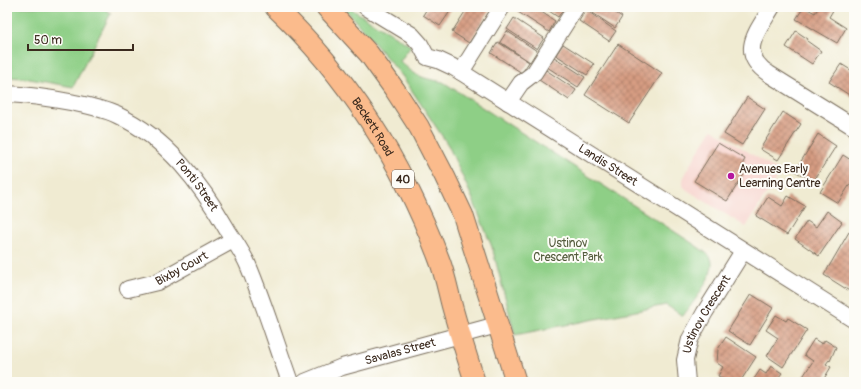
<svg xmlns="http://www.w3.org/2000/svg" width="861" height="389" font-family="Pangolin,sans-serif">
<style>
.built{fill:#f7d0ca}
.green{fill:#8ecf86;stroke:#647c52}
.building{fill:url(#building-cross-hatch)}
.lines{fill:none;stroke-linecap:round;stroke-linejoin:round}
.minor-casing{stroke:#7a6e5d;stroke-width:18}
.major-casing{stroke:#7a6e5d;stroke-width:22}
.minor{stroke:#fff;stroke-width:16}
.major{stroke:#fbbb8c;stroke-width:20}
.poi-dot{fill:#b5179e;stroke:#fdfcf7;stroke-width:1.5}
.labels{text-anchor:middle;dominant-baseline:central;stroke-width:4;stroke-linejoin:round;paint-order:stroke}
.shield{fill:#fdfcf7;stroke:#75695f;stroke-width:1}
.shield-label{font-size:11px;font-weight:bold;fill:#3b2a1e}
.street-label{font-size:12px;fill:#3b2a1e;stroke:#fdfcf7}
.poi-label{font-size:12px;fill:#3b2a1e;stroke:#fdfcf7;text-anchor:start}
.park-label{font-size:12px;fill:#545c3d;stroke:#fdfcf7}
</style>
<defs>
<pattern id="building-cross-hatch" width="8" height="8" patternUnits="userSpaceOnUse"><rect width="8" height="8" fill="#d69c82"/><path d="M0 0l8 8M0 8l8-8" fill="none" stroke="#af7f6a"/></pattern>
</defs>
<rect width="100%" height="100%" fill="#fdfcf7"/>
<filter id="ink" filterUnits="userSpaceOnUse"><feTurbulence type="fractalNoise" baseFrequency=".025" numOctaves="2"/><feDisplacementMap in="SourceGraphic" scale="8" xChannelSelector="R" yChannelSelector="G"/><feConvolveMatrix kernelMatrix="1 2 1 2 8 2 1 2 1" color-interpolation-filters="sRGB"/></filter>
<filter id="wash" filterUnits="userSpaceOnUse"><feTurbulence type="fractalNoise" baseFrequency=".012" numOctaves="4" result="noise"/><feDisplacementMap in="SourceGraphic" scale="16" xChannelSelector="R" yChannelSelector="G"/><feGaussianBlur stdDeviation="0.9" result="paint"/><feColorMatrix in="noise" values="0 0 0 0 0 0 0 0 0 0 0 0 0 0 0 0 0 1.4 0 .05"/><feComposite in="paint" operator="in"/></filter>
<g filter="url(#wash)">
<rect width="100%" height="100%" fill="#f0ebd2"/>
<path class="built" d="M712 129 780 172 746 227 687 190 683 186V180L685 173Z"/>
<g class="green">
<path d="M7 7H101L111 13 73 87 24 78 7 77Z"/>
<path d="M348 7 411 46 400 61C416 77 422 78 443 82L675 232C681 236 707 252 710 257 720 270 691 305 683 316L666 305 515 335 492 247 471 195 448 145 403 77 346 10Z"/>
</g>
<g id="blocks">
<g class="building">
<path d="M428 7H453L440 26 423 15Z"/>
<path d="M468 7H492L469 43 452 32Z"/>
<path d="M521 7H534L555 21 549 32 518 12Z"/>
<path d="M543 7H565L558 17Z"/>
<path d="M584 7H607L622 17 615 28Z"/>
<path d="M612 7H627L623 14Z"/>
<path d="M804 7 815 13 819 7H835L829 17 846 28 837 43 796 19Z"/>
<path d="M586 10 616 31 609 41 579 21Z"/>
<path d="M514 18 544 38 537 49 507 29Z"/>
<path d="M507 31 537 51 530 62 500 42Z"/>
<path d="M796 31 808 39 807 41 821 51 812 64 786 47Z"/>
<path d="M498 42 529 62 522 73 491 53Z"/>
<path d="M563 44 594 64 587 75 556 55Z"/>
<path d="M618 44 662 73 629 123 585 95Z"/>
<path d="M554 57 585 77 578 87 547 67Z"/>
<path d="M841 64 854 72V98L829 82Z"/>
<path d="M546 70 576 90 569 100 539 80Z"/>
<path d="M747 97 765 109 742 145 724 134Z"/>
<path d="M783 112 801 124 778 160 760 149Z"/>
<path d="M818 134 836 146 813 182 795 171Z"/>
<path d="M718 143 745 159 742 165 748 168 727 201 694 181Z"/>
<path d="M843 155 854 162V178L838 203 820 192Z"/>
<path d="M788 196 805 206 787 235 756 216 768 197 782 206Z"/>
<path d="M827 211 842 222 819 256 795 239 807 221 816 227Z"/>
<path d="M849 232 854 235V286L851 292 824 275Z"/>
<path d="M751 294 773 308 750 345 728 331Z"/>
<path d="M776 315 786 321 788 318 807 330 783 367 767 356 778 338 766 330Z"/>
<path d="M726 337 756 357 740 382H720L722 378 718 376 723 367 717 363 718 349Z"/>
<path d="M814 339 822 344 825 340 836 347 830 361 829 360 826 364 831 367 822 382H808L802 378 813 361 804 355Z"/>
<path d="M771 366 782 373 779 377 785 381 784 382H752L760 370 766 374Z"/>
</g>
</g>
</g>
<g filter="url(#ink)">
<use href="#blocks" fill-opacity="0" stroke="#7a6e5d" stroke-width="1"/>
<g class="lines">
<defs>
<g id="minor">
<path id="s1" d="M366 7 412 35 420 44 427 57 438 60 453 67 854 320"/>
<path d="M772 7C757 32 737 53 769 74L854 127"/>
<path d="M461 72 502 7"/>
<path id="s2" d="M7 94C29 95 49 98 70 102 85 105 102 108 117 115 167 138 201 184 228 231 235 242 243 253 248 265 264 303 276 343 290 382"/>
<path d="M508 102 521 83 534 73 576 7"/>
<path id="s3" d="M128 289 157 282 233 240"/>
<path id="s4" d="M305 382 342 367 497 325"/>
<path id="s5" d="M687 382 685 360 690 339 705 312 743 251"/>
</g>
<g id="major">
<path id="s6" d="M275 7C349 77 403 164 439 259 445 274 448 291 452 306 459 332 467 357 475 382"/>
<path d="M326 7 369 54 395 90 419 127 445 177 463 215 516 382"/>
</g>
</defs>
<use href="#minor" class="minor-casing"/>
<use href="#major" class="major-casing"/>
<use href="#minor" class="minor"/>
<use href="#major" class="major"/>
</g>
</g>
<circle class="poi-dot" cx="731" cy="176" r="4"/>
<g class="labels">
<rect class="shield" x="392" y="170" width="22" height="18" rx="3"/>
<g class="shield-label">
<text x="403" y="179">40</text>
</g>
<g class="street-label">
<text stroke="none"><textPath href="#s6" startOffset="155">Beckett Road</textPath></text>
<text stroke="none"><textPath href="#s1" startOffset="292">Landis Street</textPath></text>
<text stroke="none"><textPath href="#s2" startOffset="220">Ponti Street</textPath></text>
<text stroke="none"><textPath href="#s3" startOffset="58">Bixby Court</textPath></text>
<text stroke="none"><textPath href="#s5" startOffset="73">Ustinov Crescent</textPath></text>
<text stroke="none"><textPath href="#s4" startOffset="100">Savalas Street</textPath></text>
</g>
<g class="poi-label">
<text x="739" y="169">Avenues Early<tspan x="739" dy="14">Learning Centre</tspan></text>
</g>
<g class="park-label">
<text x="568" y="243">Ustinov<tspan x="568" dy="14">Crescent Park</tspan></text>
</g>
</g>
<rect width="861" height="389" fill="none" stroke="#fdfcf7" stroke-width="24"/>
<path d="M28 44v6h105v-6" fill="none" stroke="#3b2a1e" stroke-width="2"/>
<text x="34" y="44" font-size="12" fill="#3b2a1e" stroke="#fdfcf7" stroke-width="3" paint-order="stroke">50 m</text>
</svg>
